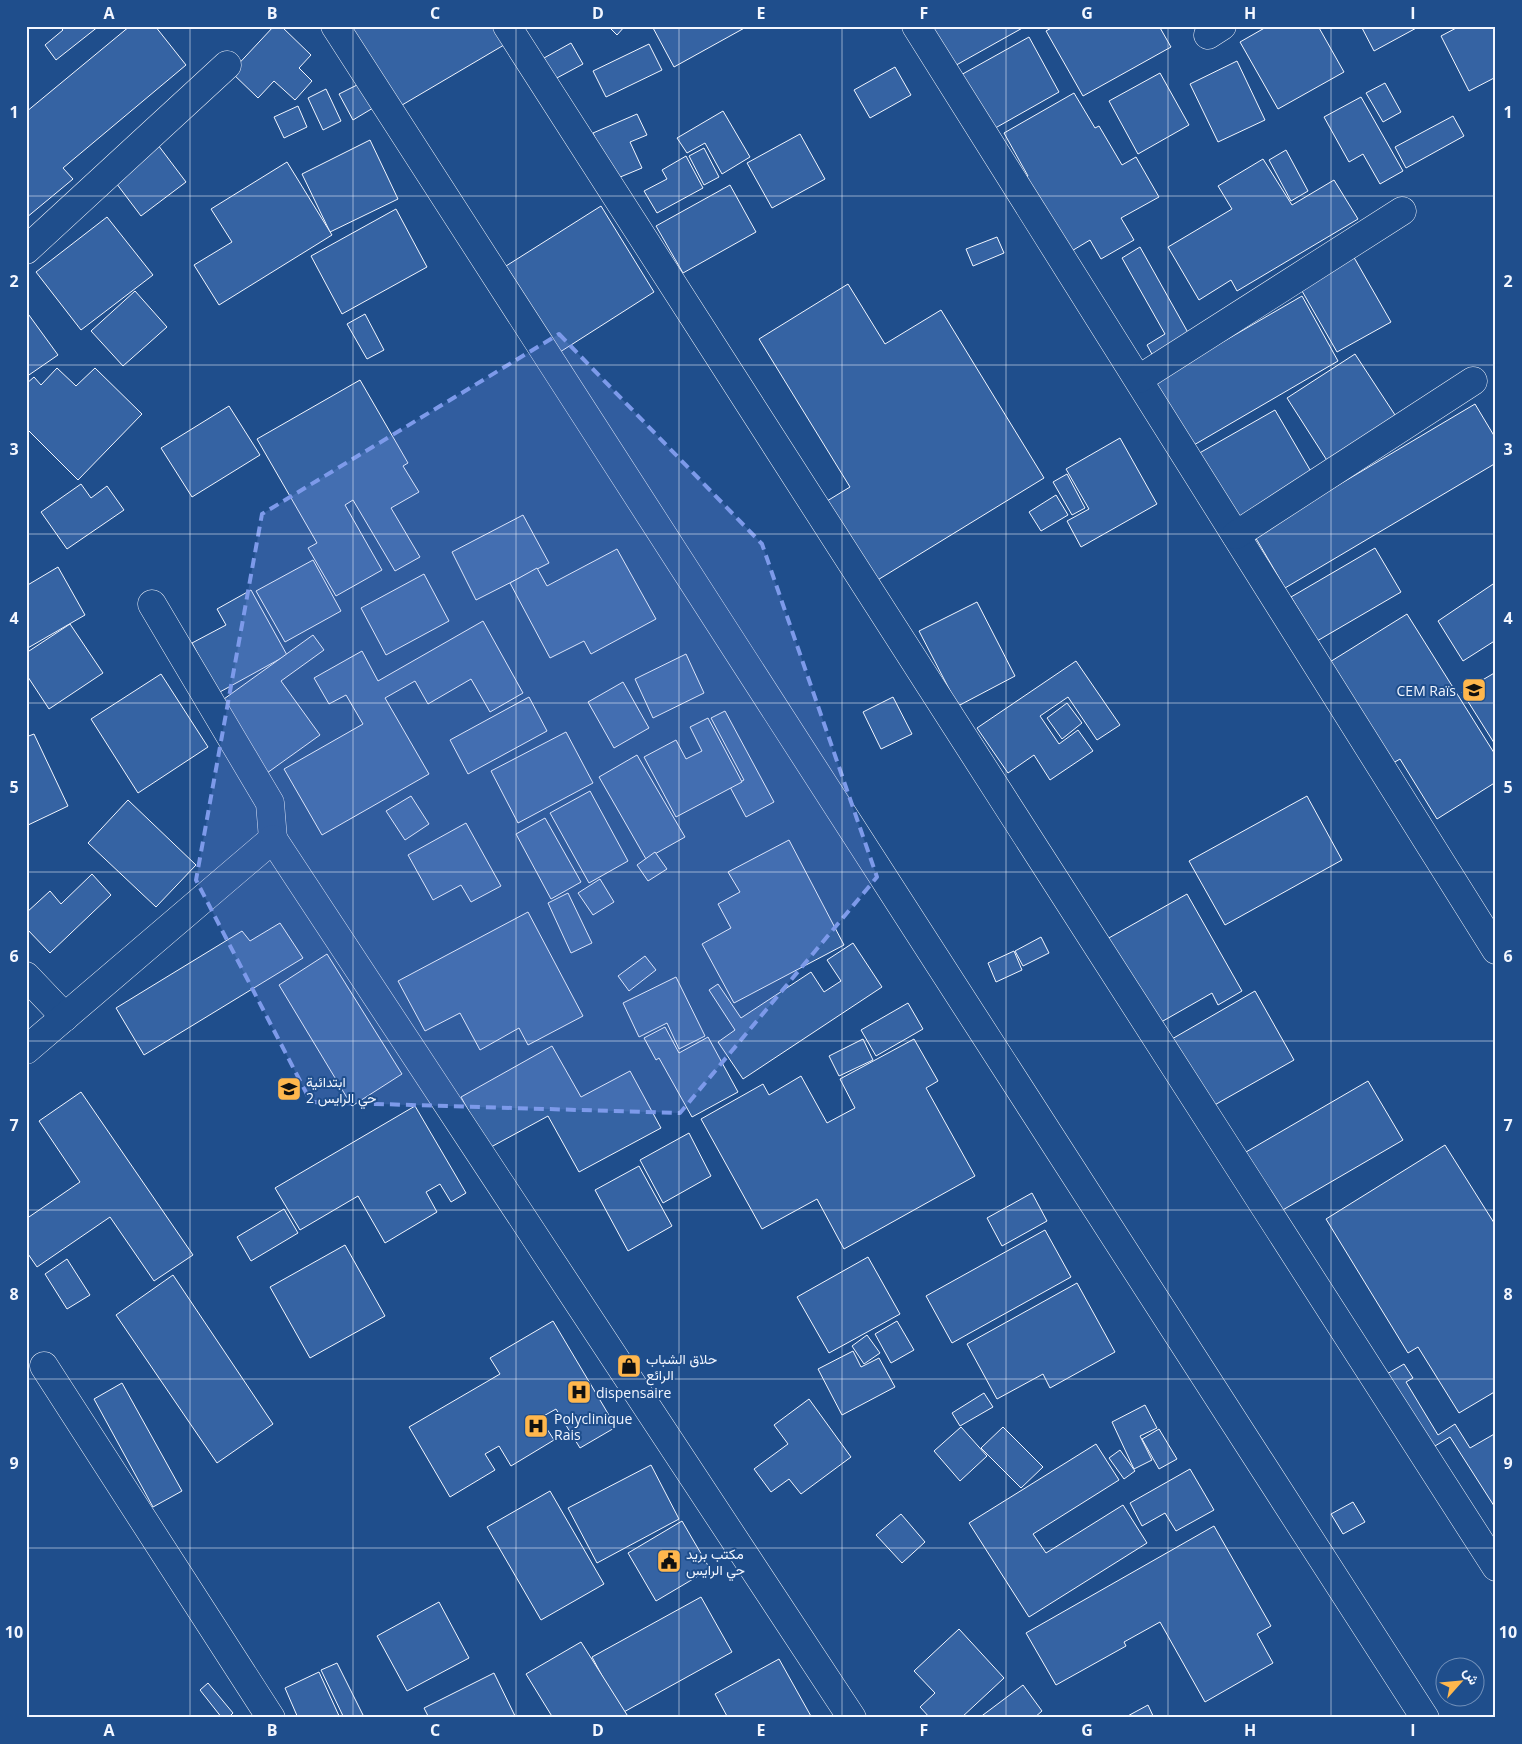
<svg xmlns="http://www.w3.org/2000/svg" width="1522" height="1744" font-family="'Open Sans',Vazirmatn,sans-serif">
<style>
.building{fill:#3563a3;stroke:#f2f6ff}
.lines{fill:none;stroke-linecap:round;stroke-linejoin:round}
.minor-casing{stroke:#f2f6ff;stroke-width:29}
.minor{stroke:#1f4e8c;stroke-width:28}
.marked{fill:#7d9aea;fill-opacity:0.2;stroke:#7d9aea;stroke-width:4;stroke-dasharray:10 6;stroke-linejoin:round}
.grid{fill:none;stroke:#f2f6ff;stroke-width:1;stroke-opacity:0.55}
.labels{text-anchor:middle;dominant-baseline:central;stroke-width:4;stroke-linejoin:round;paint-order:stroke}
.poi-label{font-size:14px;fill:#f2f6ff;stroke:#1f4e8c;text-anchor:start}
.neatline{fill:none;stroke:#f2f6ff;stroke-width:2}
.grid-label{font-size:16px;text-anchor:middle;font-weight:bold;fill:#f2f6ff}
</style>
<rect width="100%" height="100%" fill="#1f4e8c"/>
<g class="building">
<path d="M59 26H99L56 60 45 45 63 30Z"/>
<path d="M130 26H155L186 65 63 168 73 179 26 218V112Z"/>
<path d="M274 26H281L311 55 299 68 312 81 295 100 274 81 258 98 231 72Z"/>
<path d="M348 26H500L509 42 397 108Z"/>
<path d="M608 26H625L617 35Z"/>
<path d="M652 26H748L674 67Z"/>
<path d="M928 26H1026L951 68Z"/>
<path d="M1055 26H1159L1171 47 1083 96 1046 31Z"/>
<path d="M1268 26H1318L1344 72 1278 109 1240 42Z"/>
<path d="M1361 26H1420L1374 51Z"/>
<path d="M1460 26H1496V77L1469 91 1441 36Z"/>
<path d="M1029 37 1059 92 990 131 959 76Z"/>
<path d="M571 43 583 64 555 79 544 58Z"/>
<path d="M649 44 662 70 606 97 593 71Z"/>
<path d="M1237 61 1265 120 1218 142 1190 84Z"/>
<path d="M895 67 911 95 870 118 854 90Z"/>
<path d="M1160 73 1189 125 1138 154 1109 101Z"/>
<path d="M1385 83 1401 112 1383 122 1366 93Z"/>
<path d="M359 84 373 108 353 120 339 94Z"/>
<path d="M326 89 341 121 323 130 308 98Z"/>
<path d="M1074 93 1095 128 1099 126 1122 165 1136 157 1159 197 1121 218 1134 240 1101 259 1090 240 1070 252 1026 177 1028 176 1004 133Z"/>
<path d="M1361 97 1403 171 1380 184 1363 154 1349 162 1324 117Z"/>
<path d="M298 106 307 127 284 138 274 117Z"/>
<path d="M723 111 750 157 722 174 705 143 687 153 677 138Z"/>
<path d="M637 114 647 135 630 142 642 168 613 180 593 133Z"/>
<path d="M1453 116 1464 136 1406 168 1395 147Z"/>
<path d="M800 134 825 179 772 208 747 163Z"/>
<path d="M370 140 398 199 330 232 302 174Z"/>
<path d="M155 141 186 182 141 216 110 175Z"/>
<path d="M704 148 719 177 704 185 689 156Z"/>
<path d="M1286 150 1308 191 1291 201 1269 160Z"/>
<path d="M686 156 703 188 657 213 644 191 667 179 662 170Z"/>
<path d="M1263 159 1292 205 1334 180 1358 219 1237 291 1231 280 1199 300 1168 247 1232 209 1218 186Z"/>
<path d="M287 162 332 235 219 305 194 265 232 242 211 209Z"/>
<path d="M730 185 756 232 683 273 656 226Z"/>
<path d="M601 206 654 292 560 352 506 266Z"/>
<path d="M396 209 427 267 342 314 311 256Z"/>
<path d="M107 217 153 275 81 330 36 272Z"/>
<path d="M997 237 1004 253 973 266 966 249Z"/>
<path d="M1140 247 1191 338 1154 358 1147 345 1165 334 1122 258Z"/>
<path d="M1352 254 1391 322 1337 352 1298 284Z"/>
<path d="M848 284 885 344 941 310 1044 478 876 581 827 501 850 487 759 339Z"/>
<path d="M135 291 167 327 123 366 91 331Z"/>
<path d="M1302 296 1338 361 1187 449 1150 384Z"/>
<path d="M26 311 58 355 26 377Z"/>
<path d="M365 314 384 350 367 359 347 324Z"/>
<path d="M1355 354 1397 418 1328 462 1287 398Z"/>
<path d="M57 368 76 386 95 368 142 414 78 480 26 428V384L34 377 41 385Z"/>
<path d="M360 380 408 463 403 466 419 492 391 508 420 557 395 571 353 500 345 505 382 570 336 596 308 548 317 543 257 439Z"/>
<path d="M1475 404 1496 439V463L1285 588 1254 535Z"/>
<path d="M229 406 260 455 192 497 161 448Z"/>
<path d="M1275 410 1313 475 1234 521 1196 455Z"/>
<path d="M1120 438 1157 504 1081 547 1067 521 1089 509 1066 469Z"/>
<path d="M1067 474 1085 508 1072 515 1053 482Z"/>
<path d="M81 484 91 498 107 486 124 510 67 549 41 512Z"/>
<path d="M1056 495 1068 515 1041 531 1029 512Z"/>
<path d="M523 515 549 563 476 600 452 552Z"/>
<path d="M1375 548 1401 592 1317 641 1291 597Z"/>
<path d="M617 549 656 619 591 654 584 641 550 658 510 583 537 568 547 586Z"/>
<path d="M313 560 341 611 285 642 256 591Z"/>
<path d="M58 567 85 615 26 649V586Z"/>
<path d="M424 574 449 621 386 655 361 608Z"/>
<path d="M1496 582V640L1463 661 1438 621Z"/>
<path d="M251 590 287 655 218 693 192 643 226 625 217 609Z"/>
<path d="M977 602 1015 676 958 706 919 631Z"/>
<path d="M1407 614 1496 756V782L1437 819 1400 759 1388 766 1325 665Z"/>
<path d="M483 621 523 693 490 712 471 679 428 704 415 681 385 698 429 774 322 835 284 769 363 724 346 695 329 704 314 678 362 651 378 681Z"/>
<path d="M70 624 103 673 49 709 26 674V653Z"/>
<path d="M313 635 324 650 281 681 320 735 267 773 217 704Z"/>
<path d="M686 654 704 693 653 718 635 679Z"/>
<path d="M1076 661 1120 725 1097 740 1068 697 1040 716 1059 744 1078 730 1093 751 1050 780 1034 755 1008 773 977 728Z"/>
<path d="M1496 672V746L1462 692Z"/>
<path d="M161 674 208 747 138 793 91 719Z"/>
<path d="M623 682 649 728 614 748 588 702Z"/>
<path d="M529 697 547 731 468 774 450 740Z"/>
<path d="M893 697 912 734 881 749 863 712Z"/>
<path d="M1067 703 1082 723 1062 739 1047 718Z"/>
<path d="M725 711 774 802 746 817 730 787 744 780 711 718Z"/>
<path d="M708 718 742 782 676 817 644 757 676 740 686 759 702 751 690 727Z"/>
<path d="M566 732 593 783 518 823 491 771Z"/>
<path d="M34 734 68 806 26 826V737Z"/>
<path d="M637 755 685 837 646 859 599 777Z"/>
<path d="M590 791 628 861 589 883 550 813Z"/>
<path d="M411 796 429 824 405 840 386 811Z"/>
<path d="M1307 796 1342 860 1225 925 1189 861Z"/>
<path d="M128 800 196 865 156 907 88 843Z"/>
<path d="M545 818 581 882 551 899 516 834Z"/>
<path d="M466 823 501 886 471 902 461 885 433 900 408 855Z"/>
<path d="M789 840 844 945 734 1003 702 944 731 928 718 904 740 892 728 872Z"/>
<path d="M655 852 667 869 648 881 637 865Z"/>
<path d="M92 874 111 895 50 953 26 928V913L50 891 61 904Z"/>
<path d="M600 879 614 902 593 915 578 893Z"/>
<path d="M568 893 592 943 571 953 548 903Z"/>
<path d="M1187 894 1242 991 1218 1005 1212 993 1156 1025 1107 939Z"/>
<path d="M528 912 583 1016 528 1045 519 1028 480 1050 460 1013 425 1031 398 981Z"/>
<path d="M280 923 303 958 144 1055 116 1008 242 931 250 941Z"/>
<path d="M1041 937 1049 953 1023 966 1015 951Z"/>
<path d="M853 943 882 987 743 1079 718 1042 735 1030 709 990 718 984 741 1018 811 972 824 992 841 981 827 960Z"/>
<path d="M1014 951 1022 970 996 982 988 963Z"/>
<path d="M327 954 402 1074 352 1106 279 985Z"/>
<path d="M645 956 656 970 629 991 618 976Z"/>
<path d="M676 977 705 1036 679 1049 667 1023 639 1037 623 1003Z"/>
<path d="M1255 991 1294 1060 1204 1111 1165 1043Z"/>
<path d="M908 1003 923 1029 876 1056 861 1030Z"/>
<path d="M665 1027 679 1053 708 1037 738 1092 692 1117 659 1058 656 1060 644 1038Z"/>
<path d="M863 1039 873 1060 839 1076 829 1056Z"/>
<path d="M914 1039 938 1081 926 1088 975 1176 844 1249 817 1199 762 1229 701 1119 763 1084 769 1095 801 1076 827 1123 855 1108 840 1079Z"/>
<path d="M552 1046 581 1097 630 1071 661 1128 579 1172 548 1116 480 1153 472 1117 461 1097Z"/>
<path d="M1368 1081 1403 1140 1281 1211 1246 1152Z"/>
<path d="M81 1092 193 1255 154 1281 110 1217 37 1267 26 1251V1219L80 1182 39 1121Z"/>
<path d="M415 1106 466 1193 451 1202 440 1184 426 1192 437 1212 385 1243 358 1196 300 1230 275 1188Z"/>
<path d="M689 1133 711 1176 663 1203 640 1160Z"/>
<path d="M1445 1145 1496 1226V1391L1459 1413 1418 1347 1408 1353 1326 1219Z"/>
<path d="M639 1166 672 1226 628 1251 595 1190Z"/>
<path d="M1032 1193 1047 1221 1002 1246 987 1218Z"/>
<path d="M284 1209 298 1233 251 1261 237 1237Z"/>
<path d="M1045 1230 1071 1277 952 1343 926 1296Z"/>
<path d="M345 1245 385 1316 310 1358 270 1287Z"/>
<path d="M868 1257 900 1314 829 1353 797 1297Z"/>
<path d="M67 1259 90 1295 67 1309 45 1274Z"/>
<path d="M173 1275 273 1424 217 1463 116 1315Z"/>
<path d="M1077 1283 1115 1352 1050 1388 1043 1374 997 1399 967 1344Z"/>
<path d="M553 1321 616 1427 580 1448 556 1409 540 1418 554 1440 511 1466 499 1446 485 1454 495 1470 450 1497 409 1427 500 1374 490 1358Z"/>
<path d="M897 1321 914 1350 891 1363 875 1334Z"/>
<path d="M867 1335 880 1353 864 1364 852 1346Z"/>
<path d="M853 1351 861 1367 879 1358 895 1387 842 1415 818 1369Z"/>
<path d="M1404 1364 1413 1378 1406 1382 1438 1435 1455 1424 1470 1448 1496 1433V1509L1450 1437 1425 1452 1380 1378Z"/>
<path d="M122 1383 182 1491 153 1507 94 1399Z"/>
<path d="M984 1393 993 1407 960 1426 952 1413Z"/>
<path d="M809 1399 851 1457 801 1494 789 1479 771 1492 754 1469 788 1444 774 1425Z"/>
<path d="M1145 1405 1157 1428 1140 1436 1152 1460 1134 1469 1112 1422Z"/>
<path d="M961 1427 987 1456 960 1481 934 1451Z"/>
<path d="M1003 1427 1043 1467 1021 1488 981 1448Z"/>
<path d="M1159 1429 1177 1459 1159 1469 1142 1439Z"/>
<path d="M1096 1444 1119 1480 1033 1534 1046 1553 1123 1505 1147 1543 1029 1617 969 1523Z"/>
<path d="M1120 1450 1135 1471 1124 1479 1109 1458Z"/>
<path d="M651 1465 679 1519 597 1563 568 1508Z"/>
<path d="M1190 1469 1214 1510 1176 1531 1165 1513 1142 1526 1130 1503Z"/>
<path d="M550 1491 604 1584 541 1620 487 1527Z"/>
<path d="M1353 1502 1365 1522 1343 1534 1331 1514Z"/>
<path d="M901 1514 925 1542 902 1563 876 1535Z"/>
<path d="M682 1521 710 1569 656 1601 628 1553Z"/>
<path d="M1214 1526 1271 1626 1257 1634 1273 1663 1205 1702 1160 1622 1124 1642 1126 1646 1056 1685 1026 1633Z"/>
<path d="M701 1597 732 1652 622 1713 592 1657Z"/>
<path d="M439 1602 469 1658 407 1691 377 1636Z"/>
<path d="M959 1629 1004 1678 961 1718H930L920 1707 935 1693 914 1671Z"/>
<path d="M581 1642 629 1718H553L526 1674Z"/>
<path d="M779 1659 812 1718H728L715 1694Z"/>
<path d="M337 1663 364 1717 344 1718 321 1670Z"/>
<path d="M319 1672 340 1718H298L285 1688Z"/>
<path d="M494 1673 516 1718H429L424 1708Z"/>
<path d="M208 1683 233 1713 228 1718H222L200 1690Z"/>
<path d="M1023 1685 1042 1711 1034 1718H979Z"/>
<path d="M1148 1705 1154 1718H1124Z"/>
</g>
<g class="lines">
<defs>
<g id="minor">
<path d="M335 26 1425 1718"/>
<path d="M507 26 1496 1567"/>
<path d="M916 26 1496 950"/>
<path d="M1208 35 1222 26"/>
<path d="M26 250 227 65"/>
<path d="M1139 379 1402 211"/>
<path d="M1236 535 1473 381"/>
<path d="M152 604 270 803 273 839"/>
<path d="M26 976 65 1017"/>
<path d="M26 1050 273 839 852 1718"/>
<path d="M44 1366 271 1718"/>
</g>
</defs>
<use href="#minor" class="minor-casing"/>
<use href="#minor" class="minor"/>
</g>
<path class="marked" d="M559 334 762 544 877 877 680 1113 311 1102 196 880 262 514Z"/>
<path class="grid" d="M190 26V1718M353 26V1718M516 26V1718M679 26V1718M842 26V1718M1006 26V1718M1168 26V1718M1331 26V1718M26 196H1496M26 365H1496M26 534H1496M26 703H1496M26 872H1496M26 1041H1496M26 1210H1496M26 1379H1496M26 1548H1496"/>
<defs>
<symbol id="school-square" viewBox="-11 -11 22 22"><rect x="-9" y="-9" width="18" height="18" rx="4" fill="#ffb74d" stroke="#1f4e8c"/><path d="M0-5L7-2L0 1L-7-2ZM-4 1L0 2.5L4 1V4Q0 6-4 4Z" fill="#111"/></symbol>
<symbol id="shop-square" viewBox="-11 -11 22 22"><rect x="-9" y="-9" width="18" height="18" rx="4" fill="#ffb74d" stroke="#1f4e8c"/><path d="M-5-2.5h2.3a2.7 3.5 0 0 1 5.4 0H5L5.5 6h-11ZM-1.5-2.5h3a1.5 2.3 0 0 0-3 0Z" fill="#111"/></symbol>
<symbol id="hospital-square" viewBox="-11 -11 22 22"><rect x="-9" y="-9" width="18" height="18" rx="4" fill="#ffb74d" stroke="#1f4e8c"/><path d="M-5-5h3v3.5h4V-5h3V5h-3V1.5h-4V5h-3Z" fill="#111"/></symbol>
<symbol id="civic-square" viewBox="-11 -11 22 22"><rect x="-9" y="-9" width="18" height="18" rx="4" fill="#ffb74d" stroke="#1f4e8c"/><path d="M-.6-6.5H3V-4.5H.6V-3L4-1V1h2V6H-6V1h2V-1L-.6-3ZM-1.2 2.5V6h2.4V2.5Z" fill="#111"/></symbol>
</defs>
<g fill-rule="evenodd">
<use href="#school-square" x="1460" y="676" width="28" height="28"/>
<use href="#school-square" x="275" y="1075" width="28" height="28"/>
<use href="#shop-square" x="615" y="1352" width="28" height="28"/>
<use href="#hospital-square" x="565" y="1378" width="28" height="28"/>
<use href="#hospital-square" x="522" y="1412" width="28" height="28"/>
<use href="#civic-square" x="655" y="1547" width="28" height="28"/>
</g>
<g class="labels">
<g class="poi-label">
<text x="1456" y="690" text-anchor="end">CEM Raïs</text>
<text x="306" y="1081">ابتدائية<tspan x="306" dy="16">حي الرايس 2</tspan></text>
<text x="646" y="1358">حلاق الشباب<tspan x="646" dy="16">الرائع</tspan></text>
<text x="596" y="1392">dispensaire</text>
<text x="554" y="1418">Polyclinique<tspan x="554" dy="16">Rais</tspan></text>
<text x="686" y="1553">مكتب بريد<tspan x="686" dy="16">حي الرايس</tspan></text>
</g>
</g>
<rect width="1522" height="1744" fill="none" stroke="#1f4e8c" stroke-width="55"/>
<g transform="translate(1460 1682) rotate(63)"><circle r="24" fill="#1f4e8c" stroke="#7391ba"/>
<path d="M0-4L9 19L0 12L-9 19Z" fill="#ffb74d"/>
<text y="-8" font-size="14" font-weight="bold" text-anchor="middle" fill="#f2f6ff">ش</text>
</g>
<rect x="28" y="28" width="1466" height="1688" class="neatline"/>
<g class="grid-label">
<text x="109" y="19">A</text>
<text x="272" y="19">B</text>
<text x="435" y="19">C</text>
<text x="598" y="19">D</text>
<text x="761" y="19">E</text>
<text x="924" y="19">F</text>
<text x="1087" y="19">G</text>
<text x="1250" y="19">H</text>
<text x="1413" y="19">I</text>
<text x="14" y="118">1</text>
<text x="1508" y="118">1</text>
<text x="14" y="287">2</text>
<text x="1508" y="287">2</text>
<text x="14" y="455">3</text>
<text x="1508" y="455">3</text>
<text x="14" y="624">4</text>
<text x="1508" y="624">4</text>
<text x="14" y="793">5</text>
<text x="1508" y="793">5</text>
<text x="14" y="962">6</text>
<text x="1508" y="962">6</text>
<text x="14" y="1131">7</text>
<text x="1508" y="1131">7</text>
<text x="14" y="1300">8</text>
<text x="1508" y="1300">8</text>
<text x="14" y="1469">9</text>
<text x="1508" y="1469">9</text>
<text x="14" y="1638">10</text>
<text x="1508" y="1638">10</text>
<text x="109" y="1736">A</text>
<text x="272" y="1736">B</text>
<text x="435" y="1736">C</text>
<text x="598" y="1736">D</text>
<text x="761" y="1736">E</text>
<text x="924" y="1736">F</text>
<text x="1087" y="1736">G</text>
<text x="1250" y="1736">H</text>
<text x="1413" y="1736">I</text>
</g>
</svg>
